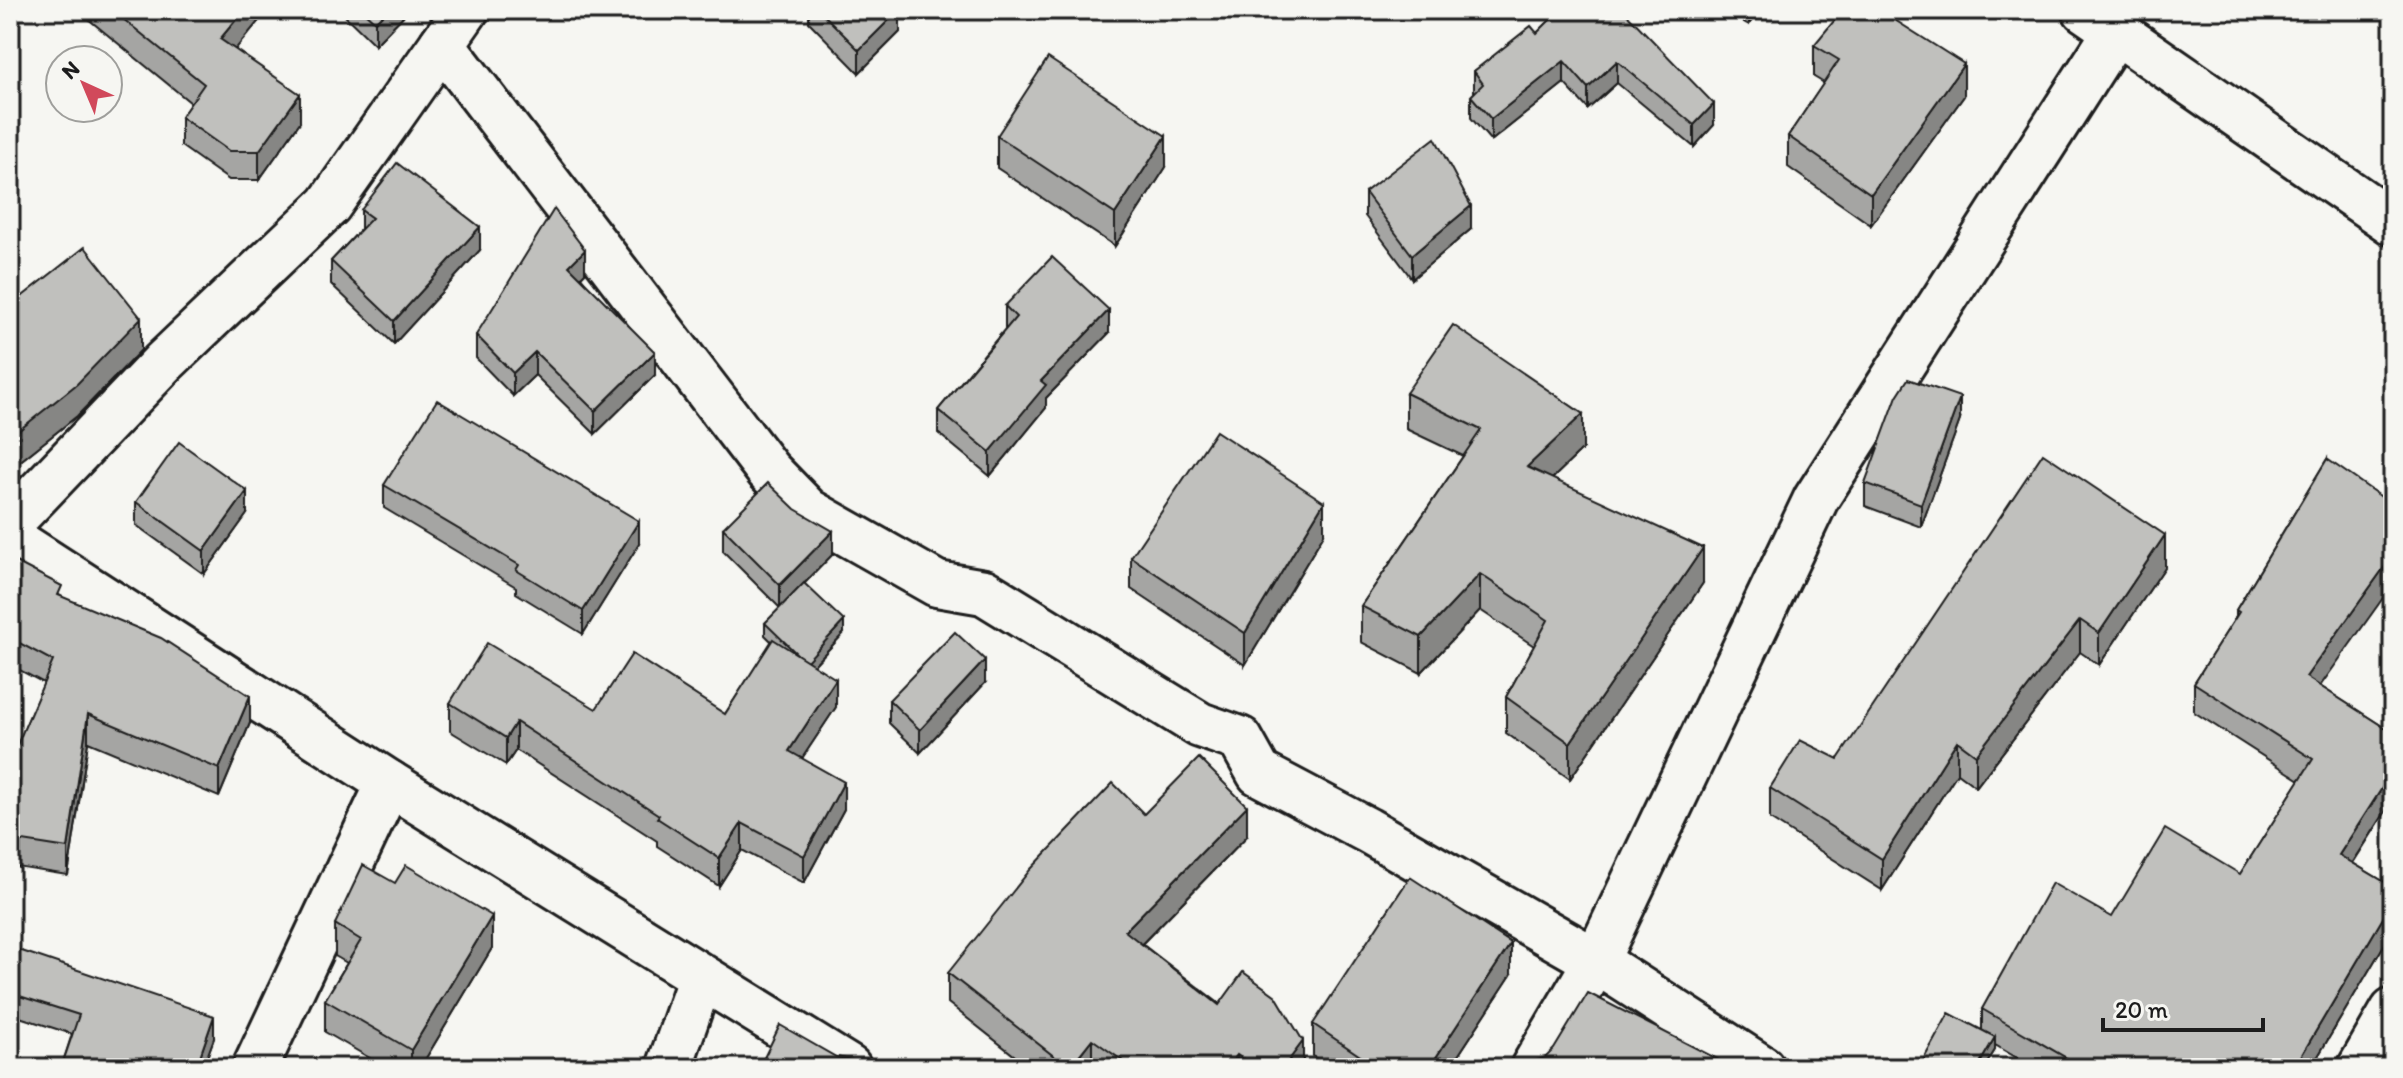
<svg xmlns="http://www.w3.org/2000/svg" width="2403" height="1078" font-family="Itim,sans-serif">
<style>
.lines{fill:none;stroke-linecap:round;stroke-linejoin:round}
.minor-casing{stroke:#1c1c1c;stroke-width:50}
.minor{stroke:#f6f6f2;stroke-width:44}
.wall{fill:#a5a5a3;stroke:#1c1c1c;stroke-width:2}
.shaded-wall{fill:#868684;stroke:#1c1c1c;stroke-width:2}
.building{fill:#c0c0bd;stroke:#1c1c1c;stroke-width:2}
</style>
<rect width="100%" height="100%" fill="#f6f6f2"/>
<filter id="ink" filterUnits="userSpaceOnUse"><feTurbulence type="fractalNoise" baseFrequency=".0125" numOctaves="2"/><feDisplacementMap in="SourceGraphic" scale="16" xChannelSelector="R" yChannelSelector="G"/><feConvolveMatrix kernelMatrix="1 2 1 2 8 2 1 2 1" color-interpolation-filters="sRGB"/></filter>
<g filter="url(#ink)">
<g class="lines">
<defs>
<g id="minor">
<path d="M2085 10 2393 223"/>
<path d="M442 44 768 470 808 511 937 584 984 592 1200 725 1240 739 1259 773 1367 830 1596 961 1762 1068"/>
<path d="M10 523 164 362 329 205 466 10"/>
<path d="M10 538 389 783 849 1068"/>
<path d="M255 1068 389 783"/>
<path d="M669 1068 701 977"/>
<path d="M1533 1068 1596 961 1816 499 2116 31"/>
<path d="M2360 1068 2393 1011"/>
</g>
</defs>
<use href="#minor" class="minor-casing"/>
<use href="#minor" class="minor"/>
</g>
<g class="wall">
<path d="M87 10H262V17L235 49 300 122 259 180H229L181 146V117L191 103 87 18Z"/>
<path d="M339 10H409L375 45Z"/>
<path d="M809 10H900V32L859 73 809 22Z"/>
<path d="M1560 10 1714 125 1694 147 1617 83 1588 109 1564 83 1491 141 1471 118V96L1474 93V71L1537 33Z"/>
<path d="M1722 10H1757L1749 25Z"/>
<path d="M1814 45 1964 96 1871 225 1788 167V136L1824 83 1814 77Z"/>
<path d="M997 136 1166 167 1115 246 997 168Z"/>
<path d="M1365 192 1471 229 1412 279 1365 216Z"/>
<path d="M361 210 480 250 394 344 331 284V261L361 229Z"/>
<path d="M585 273 581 277 655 375 595 434 535 375 513 396 476 358V335Z"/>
<path d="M10 306 141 350 77 416 18 463 10 452Z"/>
<path d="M1005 306 1109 333 1046 398V408L990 476 938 433V410L1005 329Z"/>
<path d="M1406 393 1583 449 1552 479 1703 583 1570 779 1506 733V697L1534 646 1480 610 1421 673 1361 642V606L1463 456 1406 429Z"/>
<path d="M1960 420 1921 527 1865 506V483Z"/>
<path d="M2327 459 2320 686 2393 733V800L2353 863 2393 887V930L2311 1068H2034L1995 1045V1050L1984 1068H1921V1064L1982 1031V1009L2112 917 2240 874 2300 780 2194 712V683L2236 617V610Z"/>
<path d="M384 485 639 544 583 634 516 593V587L384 508Z"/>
<path d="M136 502 247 514 204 574 136 525Z"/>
<path d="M723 528 833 554 804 584 844 633 814 665 836 707 802 758 844 809 804 883 742 850 719 886 657 846V841L516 750 506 765 450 731V703L725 714 772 642 765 635V623L780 608 723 551Z"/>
<path d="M1324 534 1245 665 1131 589V557Z"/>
<path d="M10 559 62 597 250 723 219 797 88 742 68 875 10 866V756L12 757 44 683 10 665Z"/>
<path d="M2165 567 2099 665 2080 652 1976 787 1957 773 1882 890 1770 819V788L1838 759Z"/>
<path d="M985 683 920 753 889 723V700Z"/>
<path d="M1144 814 1247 836 1142 944 1303 1068H1030L948 1003V973Z"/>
<path d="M335 924 492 948 420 1068H387L325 1032V1000L347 963 335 956Z"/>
<path d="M10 947 214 1038 203 1068H61L72 1034 10 1014Z"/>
<path d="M1511 975 1450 1068H1331L1313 1056V1024Z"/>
</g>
<g class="shaded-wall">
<path d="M244 10H262V17L220 68V39Z"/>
<path d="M387 10H409L375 45V22Z"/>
<path d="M899 10H900V32L859 73V50Z"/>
<path d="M1749 10H1757L1749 25Z"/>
<path d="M1564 61V83L1491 141V119Z"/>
<path d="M1617 61V83L1588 109V88Z"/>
<path d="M1964 64V96L1871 225V194Z"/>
<path d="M300 94V122L259 180V151Z"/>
<path d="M1714 104V125L1694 147V125Z"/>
<path d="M1166 136V167L1115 246V214Z"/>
<path d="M1471 206V229L1412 279V255Z"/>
<path d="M480 227V250L394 344V321Z"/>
<path d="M585 250V273L569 289V266Z"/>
<path d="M1109 310V333L1046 398V408L990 476V452L1041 381Z"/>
<path d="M141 318V350L77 416 18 463V431Z"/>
<path d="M535 352V375L513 396V373Z"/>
<path d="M655 352V375L595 434V411Z"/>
<path d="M1960 397V420L1921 527V504Z"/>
<path d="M1583 414V449L1527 503V467Z"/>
<path d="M247 491V514L204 574V551Z"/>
<path d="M1324 502V534L1245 665V633Z"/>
<path d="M639 521V544L583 634V611Z"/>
<path d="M833 531V554L780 608V585Z"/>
<path d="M2165 535V567L2099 665V633Z"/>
<path d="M1703 548V583L1570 779V743Z"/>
<path d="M2393 555V584L2306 706V677Z"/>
<path d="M1480 574V610L1421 673V637Z"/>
<path d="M2080 620V652L1976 787V755Z"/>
<path d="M844 621V633L805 674V662Z"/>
<path d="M985 660V683L920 753V730Z"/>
<path d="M836 679V707L789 778V751Z"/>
<path d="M250 696V723L219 797V769Z"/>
<path d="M88 714V742L68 875V848Z"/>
<path d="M516 722V750L506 765V738Z"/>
<path d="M1957 741V773L1882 890V859Z"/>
<path d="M2393 771V800L2339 884V855Z"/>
<path d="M844 782V809L804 883V856Z"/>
<path d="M1247 806V836L1125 961V931Z"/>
<path d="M742 823V850L719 886V858Z"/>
<path d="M2393 901V930L2311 1068H2294Z"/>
<path d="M492 916V948L420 1068H411V1050Z"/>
<path d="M1511 943V975L1450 1068H1429Z"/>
<path d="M214 1016V1038L203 1068H196Z"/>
<path d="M1995 1037V1050L1984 1068H1977Z"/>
<path d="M1092 1039V1068H1070Z"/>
<path d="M1303 1041V1068H1283Z"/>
<path d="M1237 1055V1068H1227Z"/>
</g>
<g class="building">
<path d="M112 10H244L220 39 300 94 259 151H229L181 117 204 84Z"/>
<path d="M362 10H387L375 22Z"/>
<path d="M819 10H899L859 50Z"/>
<path d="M1560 10H1623L1714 104 1694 125 1617 61 1588 88 1564 61 1491 119 1471 96 1483 84 1474 71 1531 26 1537 33Z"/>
<path d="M1843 10H1879L1964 64 1871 194 1788 136 1839 60 1814 45Z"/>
<path d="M1048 58 1166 136 1115 214 997 136Z"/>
<path d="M1435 138 1471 206 1412 255 1365 192Z"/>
<path d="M397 163 480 227 394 321 331 261 372 218 361 210Z"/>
<path d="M554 209 585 250 569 266 655 352 595 411 535 352 513 373 476 335Z"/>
<path d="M85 247 141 318 77 384 18 431 10 420V306Z"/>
<path d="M1052 257 1109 310 1041 381 1046 385 990 452 938 410 1016 317 1005 306Z"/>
<path d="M1453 325 1583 414 1527 467 1703 548 1570 743 1506 697 1548 620 1480 574 1421 637 1361 606 1481 430 1406 393Z"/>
<path d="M1908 379 1960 397 1921 504 1865 483 1897 396Z"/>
<path d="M437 400 639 521 583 611 516 570 519 565 384 485Z"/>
<path d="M1216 431 1324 502 1245 633 1131 557Z"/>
<path d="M179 442 247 491 204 551 136 502Z"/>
<path d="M2043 453 2165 535 2099 633 2080 620 1976 755 1957 741 1882 859 1770 788 1800 740 1838 759Z"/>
<path d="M2327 459 2393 505V555L2306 677 2393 733V771L2339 855 2393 887V901L2294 1068H2081L2082 1067 1982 1009 2052 883 2112 917 2165 829 2240 874 2313 759 2194 683 2239 612 2236 610Z"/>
<path d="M768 483 795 509 833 531 780 585 723 528Z"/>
<path d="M10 559 62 586 58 595 161 638 250 696 219 769 88 714 68 848 10 839V756L12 757 53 661 10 638Z"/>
<path d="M804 583 844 621 807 661 799 656 765 623Z"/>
<path d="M955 632 985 660 920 730 889 700Z"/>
<path d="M773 639 836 679 789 751 844 782 804 856 742 823 719 858 657 818 659 815 516 722 506 738 450 703 487 643 596 709 632 654 725 714Z"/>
<path d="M1199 758 1247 806 1125 931 1219 1005 1243 972 1276 996 1303 1041 1283 1068H1255L1237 1055 1227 1068H1133L1092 1039 1069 1068 948 973 1030 870 1113 783 1144 814Z"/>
<path d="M363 865 395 883 406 865 492 916 411 1050 325 1000 361 940 335 924Z"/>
<path d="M1410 877 1511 943 1429 1068H1378L1313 1024Z"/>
<path d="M10 947 214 1016 196 1068H118L107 1064 105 1068H61L79 1015 10 993Z"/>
<path d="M1588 993 1731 1066 1730 1068H1531L1534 1061 1546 1057 1554 1049Z"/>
<path d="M1949 1013 1995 1037 1977 1068H1927L1921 1064Z"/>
<path d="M780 1025 836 1057 852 1060 868 1068H759Z"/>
</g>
</g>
<rect width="2403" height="1078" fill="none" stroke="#f6f6f2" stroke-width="40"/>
<rect x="20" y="20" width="2363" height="1038" fill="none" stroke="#1c1c1c" stroke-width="3" filter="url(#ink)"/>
<g transform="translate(84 84) rotate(316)"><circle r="38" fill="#f6f6f2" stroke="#9f9f9c" stroke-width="2"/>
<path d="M0-6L14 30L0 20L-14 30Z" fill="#d1495b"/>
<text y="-12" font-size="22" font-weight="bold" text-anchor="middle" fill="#1c1c1c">N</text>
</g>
<path d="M2103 1018v12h160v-12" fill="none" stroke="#1c1c1c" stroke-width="4"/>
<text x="2115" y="1018" font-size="24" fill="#1c1c1c" stroke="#f6f6f2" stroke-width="6" paint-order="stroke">20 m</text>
</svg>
